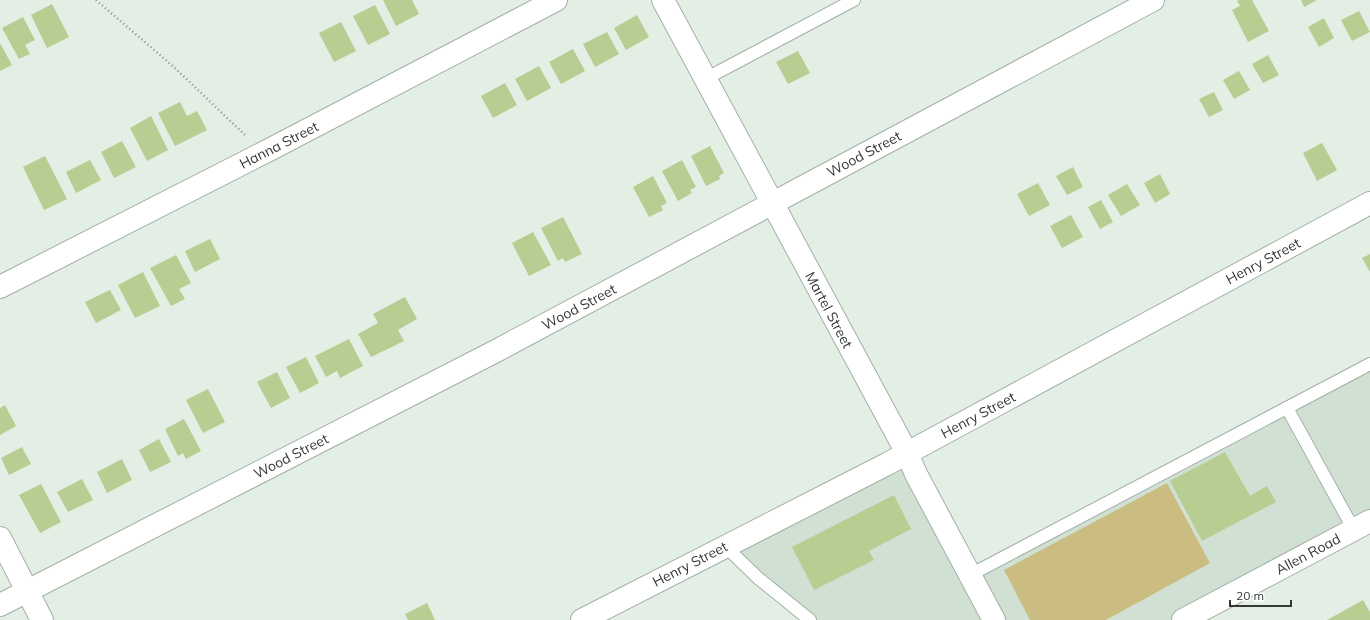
<svg xmlns="http://www.w3.org/2000/svg" width="1370" height="620" font-family="Mulish,sans-serif">
<style>
.built{fill:#d0e1d3}
.green{fill:#cbbd82}
.building{fill:#b7cd91}
.lines{fill:none;stroke-linecap:round;stroke-linejoin:round}
.lane-casing{stroke:#a3afa6;stroke-width:14}
.street-casing{stroke:#a3afa6;stroke-width:24}
.secondary-casing{stroke:#a3afa6;stroke-width:24}
.path{stroke:#868e87;stroke-width:2.5;stroke-dasharray:1 3;stroke-linecap:butt}
.lane{stroke:#fff;stroke-width:12}
.street{stroke:#fff;stroke-width:22}
.secondary{stroke:#fff;stroke-width:22}
.labels{text-anchor:middle;dominant-baseline:central;stroke-width:3.5;stroke-linejoin:round;paint-order:stroke}
.street-label{font-size:14px;fill:#343935;stroke:#fff}
</style>
<rect width="100%" height="100%" fill="#e3efe5"/>
<path class="built" d="M1370 364V521L1183 620H810L725 546 907 453 969 575Z"/>
<path class="green" d="M1167 483 1210 563 1106 620H1030L1004 570Z"/>
<g class="building">
<path d="M383 0H412L419 14 396 26Z"/>
<path d="M1239 0H1252L1269 31 1248 42 1232 10 1240 6 1237 1Z"/>
<path d="M1301 0H1317L1304 7Z"/>
<path d="M52 4 69 37 47 48 31 15Z"/>
<path d="M375 5 390 34 368 45 353 16Z"/>
<path d="M1359 11 1370 32 1352 41 1341 20Z"/>
<path d="M637 15 649 37 626 50 614 28Z"/>
<path d="M23 17 35 40 25 45 30 54 19 59 2 28Z"/>
<path d="M1324 18 1334 38 1319 47 1308 27Z"/>
<path d="M341 22 356 51 334 62 319 33Z"/>
<path d="M607 32 619 54 595 67 583 44Z"/>
<path d="M0 43 12 65 0 71Z"/>
<path d="M573 49 585 71 561 84 549 62Z"/>
<path d="M798 51 810 73 788 84 776 62Z"/>
<path d="M1268 55 1279 75 1263 83 1252 64Z"/>
<path d="M539 66 551 88 527 101 515 79Z"/>
<path d="M1239 71 1250 90 1234 99 1223 80Z"/>
<path d="M505 83 517 105 493 118 481 96Z"/>
<path d="M1214 92 1223 110 1209 117 1199 99Z"/>
<path d="M180 102 187 116 197 111 207 130 175 146 158 113Z"/>
<path d="M151 116 168 150 147 161 130 128Z"/>
<path d="M122 141 136 167 114 178 101 152Z"/>
<path d="M1322 143 1337 170 1317 181 1303 153Z"/>
<path d="M710 146 724 173 719 176 720 179 706 186 691 156Z"/>
<path d="M45 156 67 199 44 210 23 167Z"/>
<path d="M90 160 101 180 76 193 66 172Z"/>
<path d="M682 160 696 187 690 190 692 193 678 201 662 171Z"/>
<path d="M1073 167 1083 187 1067 195 1056 176Z"/>
<path d="M1160 174 1170 194 1155 203 1144 183Z"/>
<path d="M653 176 667 203 661 206 663 210 649 217 633 187Z"/>
<path d="M1038 183 1050 205 1029 216 1017 194Z"/>
<path d="M1127 184 1140 205 1121 216 1108 195Z"/>
<path d="M1101 200 1113 222 1100 229 1088 207Z"/>
<path d="M1071 215 1083 237 1062 248 1050 226Z"/>
<path d="M563 217 582 254 565 262 563 258 558 261 541 228Z"/>
<path d="M533 232 551 265 529 276 512 243Z"/>
<path d="M210 239 220 259 195 272 185 251Z"/>
<path d="M1370 254V272L1362 258Z"/>
<path d="M176 255 191 283 179 289 185 299 171 306 150 268Z"/>
<path d="M143 272 160 306 135 318 118 285Z"/>
<path d="M110 290 121 310 96 323 85 302Z"/>
<path d="M405 297 417 319 398 330 404 341 371 357 358 334 378 323 373 314Z"/>
<path d="M349 339 363 366 340 378 337 371 326 377 315 356Z"/>
<path d="M306 357 319 383 300 393 286 367Z"/>
<path d="M277 372 290 398 271 408 257 382Z"/>
<path d="M208 389 225 422 203 433 186 400Z"/>
<path d="M5 405 16 426 0 435V408Z"/>
<path d="M184 419 201 451 186 459 183 453 178 456 165 429Z"/>
<path d="M159 439 171 462 150 472 139 450Z"/>
<path d="M22 447 31 464 9 475 1 458Z"/>
<path d="M1225 452 1250 496 1267 486 1276 502 1202 541 1170 481Z"/>
<path d="M122 459 132 480 107 493 97 472Z"/>
<path d="M82 479 93 500 68 512 57 492Z"/>
<path d="M41 484 61 522 40 533 19 495Z"/>
<path d="M894 495 911 529 869 551 874 560 814 590 792 547Z"/>
<path d="M1363 600 1370 612V620H1327Z"/>
<path d="M427 603 435 620H408L405 614Z"/>
</g>
<g class="lines">
<defs>
<g id="lane">
<path d="M705 79 854 0"/>
<path d="M1287 408 1354 530"/>
<path d="M725 546 758 578 810 620"/>
<path d="M970 575 1370 364"/>
</g>
<g id="street">
<path d="M663 0 907 453 916 474 994 620"/>
<path d="M0 287 269 150 556 0"/>
<path d="M0 538 42 620"/>
<path d="M0 605 496 351 1153 0"/>
<path d="M582 620 887 464 1370 203"/>
</g>
<path id="secondary" d="M1183 620 1370 521"/>
</defs>
<use href="#lane" class="lane-casing"/>
<use href="#street" class="street-casing"/>
<use href="#secondary" class="secondary-casing"/>
<path class="path" d="M96 0 175 68 247 137"/>
<use href="#lane" class="lane"/>
<use href="#street" class="street"/>
<use href="#secondary" class="secondary"/>
</g>
<g class="labels">
<g class="street-label">
<text transform="translate(279 145) rotate(-27)">Hanna Street</text>
<text transform="translate(864 154) rotate(-28)">Wood Street</text>
<text transform="translate(1263 261) rotate(-28)">Henry Street</text>
<text transform="translate(579 307) rotate(-28)">Wood Street</text>
<text transform="translate(829 310) rotate(62)">Martel Street</text>
<text transform="translate(978 415) rotate(-28)">Henry Street</text>
<text transform="translate(291 456) rotate(-27)">Wood Street</text>
<text transform="translate(1308 554) rotate(-28)">Allen Road</text>
<text transform="translate(690 564) rotate(-27)">Henry Street</text>
</g>
</g>
<path d="M1230 600v6h61v-6" fill="none" stroke="#343935" stroke-width="2"/>
<text x="1236" y="600" font-size="12" fill="#343935" stroke="#ffffff" stroke-width="3" paint-order="stroke">20 m</text>
</svg>
